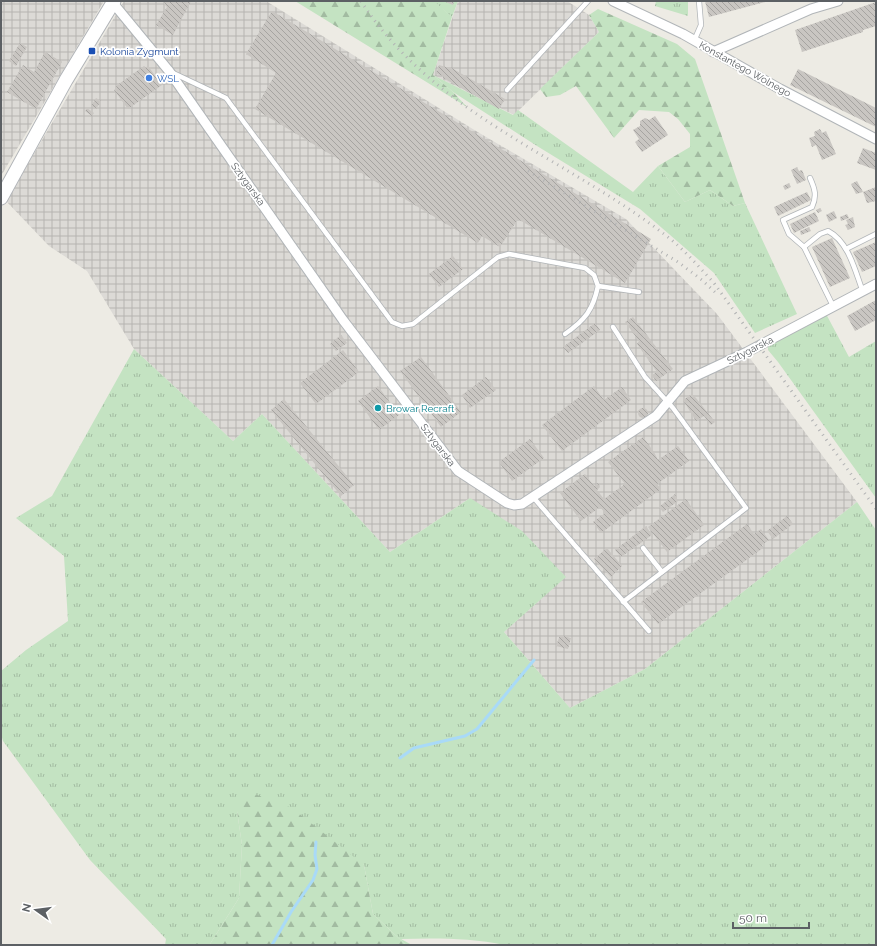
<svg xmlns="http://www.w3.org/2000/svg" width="877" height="946" font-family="Raleway,sans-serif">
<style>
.industrial{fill:url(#industrial-grid)}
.grass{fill:url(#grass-tufts)}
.forest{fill:url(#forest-firs)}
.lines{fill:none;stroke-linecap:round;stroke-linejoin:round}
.stream{stroke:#a9daf8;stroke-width:3}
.building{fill:url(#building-back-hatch)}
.lane-casing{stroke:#b1b5b8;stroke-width:6}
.street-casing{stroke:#b1b5b8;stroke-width:11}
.secondary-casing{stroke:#b1b4b8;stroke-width:15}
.lane{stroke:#fff;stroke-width:4.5}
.street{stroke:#fff;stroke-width:9}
.secondary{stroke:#fff;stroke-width:13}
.rail{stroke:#b2b3b4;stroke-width:3;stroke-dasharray:1 5;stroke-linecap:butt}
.transit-dot{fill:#1a4fb4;stroke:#fff;stroke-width:1.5}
.shop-dot{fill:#3f7fe0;stroke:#fff;stroke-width:1.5}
.culture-dot{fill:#0f9aa8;stroke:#fff;stroke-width:1.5}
.labels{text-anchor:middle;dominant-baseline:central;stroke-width:3.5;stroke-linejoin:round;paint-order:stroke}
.transit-label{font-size:10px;fill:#164399;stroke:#fff;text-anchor:start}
.street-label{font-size:10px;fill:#5c6064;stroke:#fff}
.shop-label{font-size:10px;fill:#366cbe;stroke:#fff;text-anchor:start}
.culture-label{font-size:10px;fill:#0d838f;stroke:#fff;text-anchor:start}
</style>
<defs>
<pattern id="industrial-grid" width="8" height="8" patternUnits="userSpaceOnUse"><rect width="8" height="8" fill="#dcdad6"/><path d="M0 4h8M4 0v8" fill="none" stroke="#b6b4b1"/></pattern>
<pattern id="grass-tufts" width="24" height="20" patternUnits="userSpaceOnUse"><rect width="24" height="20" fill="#c4e3c2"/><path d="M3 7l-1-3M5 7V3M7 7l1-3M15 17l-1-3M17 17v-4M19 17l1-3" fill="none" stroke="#a2bba1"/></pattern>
<pattern id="forest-firs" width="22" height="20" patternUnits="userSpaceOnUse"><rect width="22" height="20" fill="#c4e3c2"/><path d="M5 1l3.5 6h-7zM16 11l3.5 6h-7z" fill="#a2bba1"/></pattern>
<pattern id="building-back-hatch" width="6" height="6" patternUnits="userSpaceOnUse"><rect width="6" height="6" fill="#c9c6c2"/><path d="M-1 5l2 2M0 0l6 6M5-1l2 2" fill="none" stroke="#a6a4a1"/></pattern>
</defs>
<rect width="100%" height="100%" fill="#edebe4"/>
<g class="industrial">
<path d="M1 1H104L1 176Z"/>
<path d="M124 1H266L476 131 626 219 717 314 857 502 645 669 570 708 504 632 565 577 470 498 390 552 262 414 233 441 134 349 87 271 49 246 6 201Z"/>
<path d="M458 1H567L589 15 599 32 514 115 433 75Z"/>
</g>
<g class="grass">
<path d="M434 1H458L452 17 434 2Z"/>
<path d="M656 1H688V16L655 6Z"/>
<path d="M433 75 513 115 518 110 633 192 658 166 685 202 710 190 733 206 745 203 797 314 755 333 714 273 640 209 537 146 453 92Z"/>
<path d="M825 312 849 357 876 341V498L778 362 768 350V347L787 336 791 328Z"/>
<path d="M134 349 233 441 262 414 390 552 470 498 522 531 566 577 504 632 570 708 645 669 857 502 876 530V945H505C471 938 436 938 401 939L412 945H406L373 914 364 865 237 811 242 845 239 898 210 944 165 945 166 939 90 860 3 741 1 734V671L26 650 68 621 64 556 16 518 52 496Z"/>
</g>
<g class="forest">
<path d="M295 1H434L452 17 433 75 453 92 467 107Z"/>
<path d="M598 9 677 44 695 59 745 203 733 206 710 190 685 202 658 166 690 147V134L678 119 669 112 639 110 614 138 576 86 560 95 546 97 540 89 599 32 589 15Z"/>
<path d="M247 791 292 808 364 865 373 914 406 945H169L210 944 239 898 242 845 237 811Z"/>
</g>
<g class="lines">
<g class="stream">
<path d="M400 758 414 748 465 736 477 729 534 660"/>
<path d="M272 945 291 912 313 880 317 869 315 855 316 842"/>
</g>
</g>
<g class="building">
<path d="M165 1H191L173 35 156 25 167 7 164 4Z"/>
<path d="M443 1H454L453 5Z"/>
<path d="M705 1H769L709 17Z"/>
<path d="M876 2V26L863 30V32L802 52 795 30Z"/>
<path d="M272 11 651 239 625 283 518 219 500 247 482 236 478 243 255 109 276 73 246 54Z"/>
<path d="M20 43 27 47 16 66 9 61Z"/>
<path d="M45 52 62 62 36 109 7 92 23 65 34 72Z"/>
<path d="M439 65 449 68 450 67 505 99 499 109 443 78 444 76 436 74Z"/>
<path d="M144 66 145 68 148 66 162 85 128 109 114 90 117 88 116 86Z"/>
<path d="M798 69 876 108V127L790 85Z"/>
<path d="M96 98 101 101 96 109 91 106Z"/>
<path d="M87 108 94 113 92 116 85 111Z"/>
<path d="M655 116 668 135 642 152 635 142 639 139 633 130 640 126V121L645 118 649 120Z"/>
<path d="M820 129 822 133 826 131 836 154 822 160 816 145 812 147 809 138 815 136 814 132Z"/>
<path d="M863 148 876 153V170L857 163Z"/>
<path d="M797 167 799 171 802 170 806 180 797 184 791 170Z"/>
<path d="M857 181 863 192 856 194 851 184Z"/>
<path d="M789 183 791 187 785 190 783 186Z"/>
<path d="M876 187V201L867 203 863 192Z"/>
<path d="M807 192 811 200 778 216 774 207Z"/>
<path d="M820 208 822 211 818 213 816 210Z"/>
<path d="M834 211 837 218 829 222 826 215Z"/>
<path d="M815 212 819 221 794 233 790 224Z"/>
<path d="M847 214 849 218 841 221 840 217Z"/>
<path d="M853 217 855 227 848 230 845 225 848 224 846 220Z"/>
<path d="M809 227 811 231 801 235 800 231Z"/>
<path d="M832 238 850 278 830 287 812 247Z"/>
<path d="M876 242V266L862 272 853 252Z"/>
<path d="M453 256 463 269 439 287 429 274Z"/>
<path d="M876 300V320L855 331 847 316Z"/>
<path d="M633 317 673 369 656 381 652 375 657 372 637 344 639 341 625 322Z"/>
<path d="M595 323 600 330 568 353 563 347Z"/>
<path d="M341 335 347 343 336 351 330 344Z"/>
<path d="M343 350 359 372 316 404 300 383Z"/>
<path d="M421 357 461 412 441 427 400 371Z"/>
<path d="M486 377 496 390 470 408 462 395Z"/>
<path d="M378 386 399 415 379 430 358 401Z"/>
<path d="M594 386 604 400 622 387 631 400 562 451 542 425Z"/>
<path d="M692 394 696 398 715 422 711 425 704 416 696 421 683 400Z"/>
<path d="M284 399 354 485 341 496 271 410Z"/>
<circle cx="643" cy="413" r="5"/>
<path d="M643 437 654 452 658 460 678 446 689 461 657 484 661 489 601 533 593 522 605 513 600 507 581 521 560 493 585 474 594 486 598 483 600 487 597 490 604 499 625 484 608 462Z"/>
<path d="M530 439 544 458 512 481 499 462Z"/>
<path d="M675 494 678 501 663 512 659 507Z"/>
<path d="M686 499 704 525 667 552 648 527Z"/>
<path d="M787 516 793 524 773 539 767 531Z"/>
<path d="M747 524 754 534 761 529 769 540 762 545 763 548 658 624 641 602Z"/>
<path d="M646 526 652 535 621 557 615 550Z"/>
<path d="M607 548 622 566 611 577 594 559Z"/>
<path d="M560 635 571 638 568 649 556 646Z"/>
</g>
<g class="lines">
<defs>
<g id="lane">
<path d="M694 41 701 25 699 1"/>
<path d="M173 73 226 98 392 322 402 326 413 324 498 257 509 254 585 268 594 275 598 286"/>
<path d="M507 90 588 1"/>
<path d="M810 178C815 189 817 196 812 207L783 220 789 234 804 247 833 306"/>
<path d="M804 247 820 234 828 231C849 242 855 271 863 292"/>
<path d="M846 249 876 234"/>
<path d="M613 327 645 377 673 408 746 508 623 602"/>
<path d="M565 334C585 320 593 310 598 286L639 292"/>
<path d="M533 497 649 631"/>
<path d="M643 548 662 572"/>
</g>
<g id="street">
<path d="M613 1 683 34 780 89 876 139"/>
<path d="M113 3 169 71 343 320 458 471 507 503 514 505 522 504 656 416 685 381 747 352 876 284"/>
<path d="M713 52 811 9 838 1"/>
</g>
<path id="secondary" d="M1 198 66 80 114 1"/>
</defs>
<use href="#lane" class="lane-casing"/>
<use href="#street" class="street-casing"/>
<use href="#secondary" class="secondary-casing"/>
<use href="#lane" class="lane"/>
<use href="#street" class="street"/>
<use href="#secondary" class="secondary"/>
<g class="rail">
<path d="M361 1C433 113 562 156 664 234 683 248 698 266 714 283L876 509"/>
<path d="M528 171 678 262 702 280 717 294"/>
</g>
</g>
<rect class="transit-dot" x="88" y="47" width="8" height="8" rx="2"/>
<circle class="shop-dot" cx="149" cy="78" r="4"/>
<circle class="culture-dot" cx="378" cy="408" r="4"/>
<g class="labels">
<g class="transit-label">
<text x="100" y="51">Kolonia Zygmunt</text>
</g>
<g class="street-label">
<text transform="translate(745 69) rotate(29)">Konstantego Wolnego</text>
<text transform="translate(248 184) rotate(54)">Sztygarska</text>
<text transform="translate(750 350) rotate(-27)">Sztygarska</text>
<text transform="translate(438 445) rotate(53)">Sztygarska</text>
</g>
<g class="shop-label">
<text x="157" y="78">WSL</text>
</g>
<g class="culture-label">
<text x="386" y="408">Browar Recraft</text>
</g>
</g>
<rect width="877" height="946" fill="none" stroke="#5c6064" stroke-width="4"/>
<g transform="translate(36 910) rotate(284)" stroke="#ffffff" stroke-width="3" paint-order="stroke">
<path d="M0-3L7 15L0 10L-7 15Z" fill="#5c6064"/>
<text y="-6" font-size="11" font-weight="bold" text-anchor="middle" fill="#5c6064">N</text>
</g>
<path d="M733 922v6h76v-6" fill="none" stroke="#5c6064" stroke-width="2"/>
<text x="739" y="922" font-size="12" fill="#5c6064" stroke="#ffffff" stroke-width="3" paint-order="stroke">50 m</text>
</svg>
